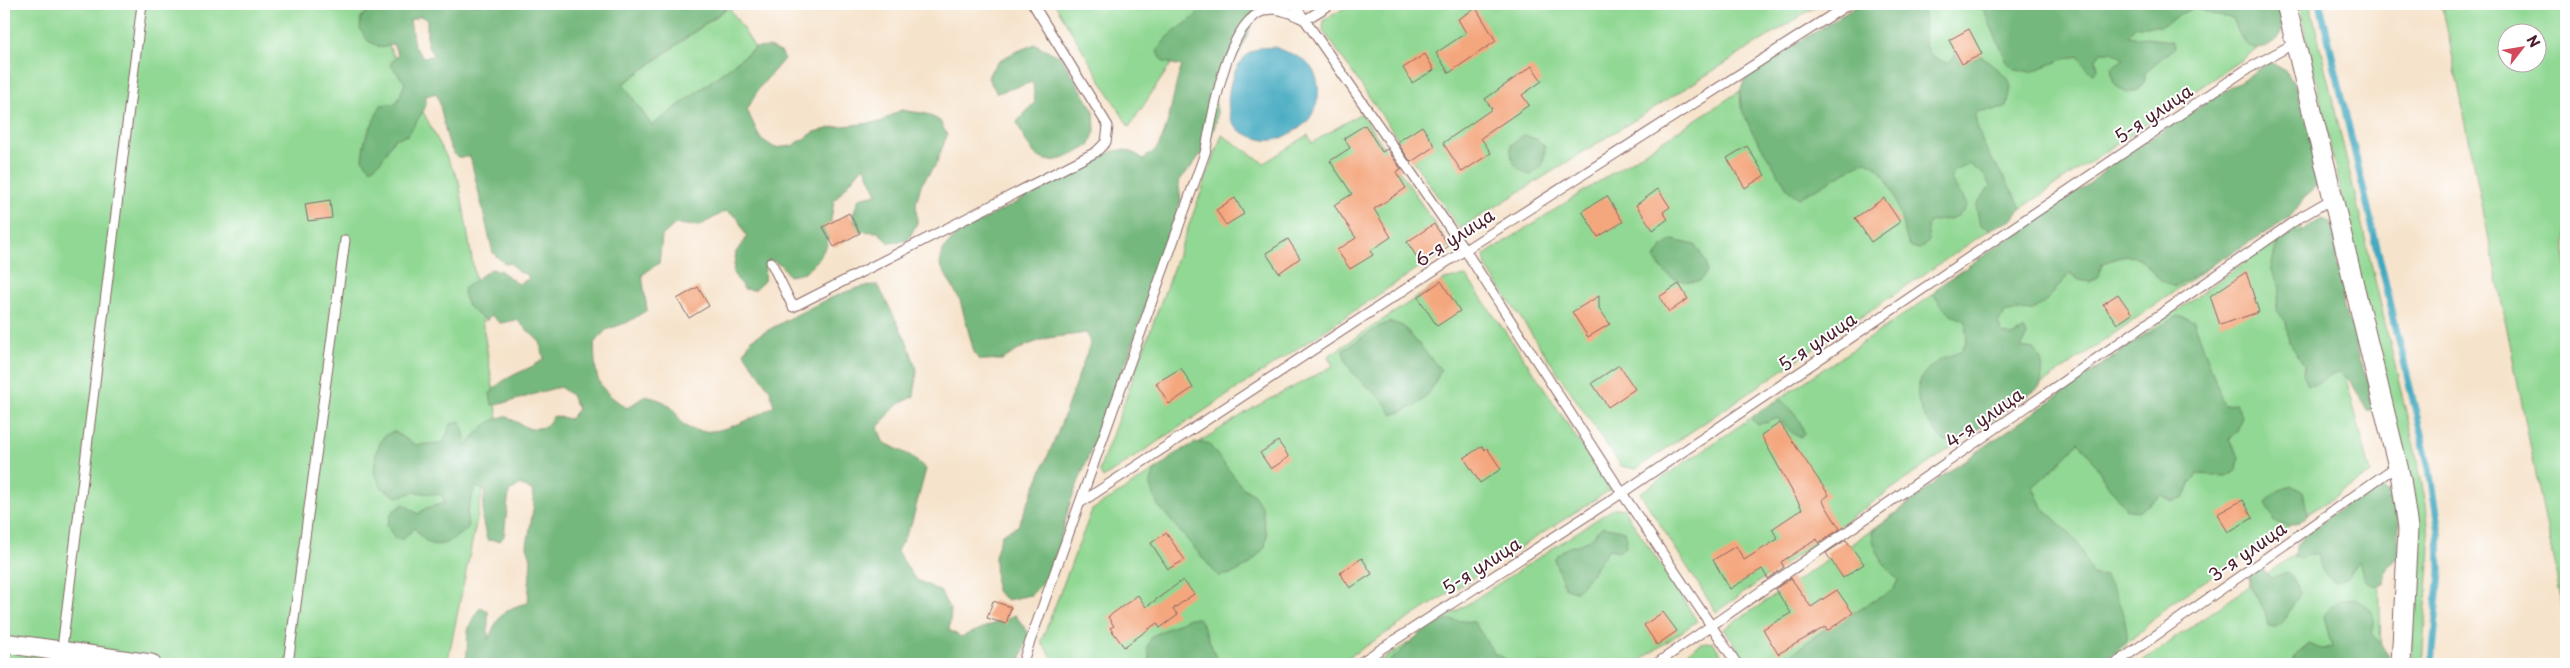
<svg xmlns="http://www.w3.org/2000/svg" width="2570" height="668" font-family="'Playpen Sans',sans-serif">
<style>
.green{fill:#90d893;stroke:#6d7c5f;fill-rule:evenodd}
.forest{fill:#74b87d;stroke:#5f6c54;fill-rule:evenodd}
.water{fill:#3fa8bf;stroke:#446475}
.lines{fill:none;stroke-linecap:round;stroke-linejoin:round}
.stream{stroke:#3fa8bf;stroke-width:7}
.building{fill:#f4a67d}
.lane-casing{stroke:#866463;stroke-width:11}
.street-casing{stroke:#866463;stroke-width:21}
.lane{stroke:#fff;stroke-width:9}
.street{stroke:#fff;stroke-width:19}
.labels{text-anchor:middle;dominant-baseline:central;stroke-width:4;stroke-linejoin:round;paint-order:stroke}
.street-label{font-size:18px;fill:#4a1f2b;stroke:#fff}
</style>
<rect width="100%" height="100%" fill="#fff"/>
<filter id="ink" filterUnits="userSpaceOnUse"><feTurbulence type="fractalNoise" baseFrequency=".02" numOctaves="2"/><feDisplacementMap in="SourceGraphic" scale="10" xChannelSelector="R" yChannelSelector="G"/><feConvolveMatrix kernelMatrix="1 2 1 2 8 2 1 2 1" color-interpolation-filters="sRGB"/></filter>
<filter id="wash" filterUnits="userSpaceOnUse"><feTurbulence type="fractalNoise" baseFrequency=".0096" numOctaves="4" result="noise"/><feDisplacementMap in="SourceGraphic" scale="20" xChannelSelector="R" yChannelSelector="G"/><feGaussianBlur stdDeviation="1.12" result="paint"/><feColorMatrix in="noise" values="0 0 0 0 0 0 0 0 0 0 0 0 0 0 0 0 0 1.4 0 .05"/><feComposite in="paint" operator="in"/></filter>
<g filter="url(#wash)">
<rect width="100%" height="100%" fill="#f6e3cb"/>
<g class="green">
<path d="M4 4H367L459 181 498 417 447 664H4Z"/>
<path d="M1055 4H1211L1129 127Z"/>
<path d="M1351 4H1820L1460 229 1323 30 1324 20Z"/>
<path d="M1876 4H2246L2257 49 1636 469 1621 466 1486 267 1484 255Z"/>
<path d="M2299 4H2310L2414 446 2426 504 2430 548 2422 664H2411L2416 533Z"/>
<path d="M2442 4H2566V624ZM2508 32H2538V62H2508Z"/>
<path d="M729 7 755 48 652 126 623 84Z"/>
<path d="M2264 71 2295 207 1716 612 1640 493Z"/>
<path d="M1361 113 1450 247 1103 478 1099 471 1222 135 1264 163 1308 135 1312 143Z"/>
<path d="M2299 223 2344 371 2371 473 2171 603 2117 653 2101 664H1748L1724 629 1862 537Z"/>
<path d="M1466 276 1539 380 1610 490 1338 664H1057L1041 642 1092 510 1253 408 1333 366 1328 356 1443 280Z"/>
<path d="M2378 496 2381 664H2138Z"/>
<path d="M1614 508 1624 509 1697 621 1635 664H1376Z"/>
<path d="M1713 642 1727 664H1671L1701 644Z"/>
</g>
<g class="forest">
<path d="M378 4H732L623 84 652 126 755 48 769 47 782 53 784 59 759 88 747 110 760 138 775 148 792 146 815 132 835 127 880 122 901 110 927 114 940 121 947 135 936 164 921 185 916 203 917 223 908 240 890 243 878 232 856 231 853 215 859 198 877 194 864 165 834 201 827 245 817 261 805 273 789 276 781 265 771 260 765 267 764 281 754 290 744 289 733 273 736 252 747 237 737 217 726 211 699 226 675 224 662 236 659 263 642 275 647 310 628 322 606 330 594 343C596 380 594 386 627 408L645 396C657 399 668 401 675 412 678 416 680 422 684 425 706 443 753 419 774 406L770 390 744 353 752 339C780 324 849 283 878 285L907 342 917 370 914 396 896 406 878 427 883 442 911 456 926 469 911 525 897 551 915 579 940 591 951 611 949 630 961 637 1015 615 1029 633 1019 664H465C471 640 461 630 481 607L488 611V640C498 617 503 608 528 603L531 559 527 546 534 503 532 490 519 485 509 492 504 536 500 541 487 540 482 518 485 490 475 487 467 512 468 528C448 544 432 556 415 528L403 539H395L387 525 392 512 404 504 418 514 426 508 445 503 442 495 415 492 397 497 381 487 374 472 376 452 383 437 393 431 416 445 443 443 451 424 461 421 467 446C478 431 486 421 505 416L530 429 545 427 554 416 570 419 578 409 571 395 560 387C536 392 516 402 492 405L490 394C501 376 527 372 544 359L540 342 517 320 500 323 491 315 486 321C474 312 462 305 464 288L491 269 501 271 518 284 529 279 527 274 518 272 512 264 504 263 493 253 470 156C466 157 461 158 458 157 445 151 443 106 436 93L426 96 425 108 408 135 394 139 381 161 371 169 362 159 365 139 381 105 397 103 405 83 390 64 398 55 393 44 382 48 368 41 360 29 361 17ZM421 16 427 20V45L434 56 423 57 414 47 410 20Z"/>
<path d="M1206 4H1260L1241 50 1222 73 1212 92C1213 98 1216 105 1217 111 1219 132 1193 168 1178 181L1181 200 1131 349 1070 503 1057 551 1043 583 1031 595 1007 600 996 591 995 556 1002 534 1018 526 1058 432 1090 344 1087 333 1048 338 1027 345 1002 360H979L974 352 960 300 940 265 943 250 957 234 1111 152C1126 148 1131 150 1143 159 1147 156 1152 153 1156 149 1169 134 1173 87 1182 66L1164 62 1157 52C1167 30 1193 24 1206 4Z"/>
<path d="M1860 4H1920C1934 27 1908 52 1948 63L1960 50H1971L1986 59 2008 78 2011 87 2007 107C1997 112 1986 108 1975 113 1978 150 2007 176 2021 208L2012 220 1990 229 1980 225 1976 206 1990 186 1985 176 1970 164 1955 171 1951 179 1967 204C1960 222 1946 218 1930 222L1927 227 1929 241 1920 249 1910 247C1898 220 1897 174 1866 161L1799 198 1789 191 1751 130 1741 107 1740 91 1746 78 1783 52Z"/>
<path d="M1981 4H2281C2281 11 2284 21 2282 28 2279 45 2254 56 2243 40 2238 34 2236 25 2233 18L2217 16 2194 7 2161 26H2135L2128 36 2172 41 2175 47 2145 72V80L2138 90 2127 93C2115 87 2111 81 2112 67L2124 59 2111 52H2101L2096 59 2098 69 2094 73 2088 70 2078 56 2061 60 2031 72 2015 70 2007 62Z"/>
<path d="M1035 44 1061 57 1094 111 1095 131 1089 146C1047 170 1035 166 1017 122L1035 102 1033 82 997 93 988 78C994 57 1017 52 1035 44Z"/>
<path d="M2270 62 2286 71 2298 91 2320 172 2318 184C2305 194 2299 207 2288 219L2175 287C2138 275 2155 242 2103 263L2098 276 2090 282 2079 280 2070 273 2044 303 2032 310 2006 312 1998 323 2002 333 2012 336 2025 329 2027 335 2021 347 2034 349C2045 361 2043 372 2040 387L1968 436 1955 442 1944 441C1907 406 1906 367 1961 352L1967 341 1965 321C1950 315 1941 308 1933 293L1942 284 2090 183 2117 160Z"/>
<path d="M1524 135 1538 140 1545 147C1545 161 1542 169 1530 175 1515 168 1510 162 1511 145Z"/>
<path d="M2322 219 2330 222C2332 228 2335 235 2336 241 2338 258 2332 270 2347 283 2346 288 2343 293 2342 298 2340 312 2354 324 2357 337 2359 345 2356 353 2359 360 2366 377 2377 392 2373 411H2367L2353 385 2340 372C2327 374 2323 384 2308 385L2303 374 2304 365 2289 342 2286 322 2276 309 2280 288 2271 268 2278 238 2301 231Z"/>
<path d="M1673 240 1695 245 1706 262 1707 272 1700 281C1680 284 1663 277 1655 258L1662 247Z"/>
<path d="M2178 316 2194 321 2224 405 2236 404 2242 416 2237 432 2229 439 2239 457 2237 470 2226 476 2197 474 2190 483 2185 497 2171 501 2162 495 2138 512 2126 509C2123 501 2117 498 2112 491 2099 475 2094 456 2078 442L2067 456 2033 487 2042 507 2077 541 2092 574 2105 576C2116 592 2128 620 2127 640L2098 664H1867L1862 659 1854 664H1782C1812 632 1855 612 1893 590L1898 580C1884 565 1873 552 1872 531L1912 502 1938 479 2146 335Z"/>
<path d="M1391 322 1403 326 1441 370C1427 400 1424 404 1392 415 1389 410 1386 403 1381 399 1364 381 1348 377 1343 350L1380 326Z"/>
<path d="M1779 399C1791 407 1802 420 1804 434L1800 437C1787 433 1788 424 1776 418L1758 425 1752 420 1754 415Z"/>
<path d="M1195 443H1208L1242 487 1253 494 1262 507 1264 525 1267 534 1265 547 1249 565 1232 574 1218 576 1157 504 1150 486 1154 472 1175 454Z"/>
<path d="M2291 485 2303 492 2308 515C2296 526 2289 528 2274 521L2266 502 2278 491Z"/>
<path d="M2381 489 2393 494 2397 503 2399 520 2398 556 2386 569 2384 583C2365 591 2363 575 2359 561L2346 579 2334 582C2323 574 2319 568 2319 554H2311L2301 558 2294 556 2298 544 2306 534 2364 491Z"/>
<path d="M1604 526 1624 531 1627 538 1626 546 1618 551 1609 549C1598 563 1589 580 1576 591L1565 588 1554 559C1566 543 1576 548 1589 540 1595 536 1597 530 1604 526Z"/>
<path d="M2257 569 2264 570 2271 578 2288 572 2300 592 2284 621 2276 627 2268 626 2265 611 2250 586 2249 576Z"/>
<path d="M2353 598C2370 608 2378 613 2372 633L2388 655 2390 664H2293L2294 657 2309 644 2321 649 2332 648 2324 616C2331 604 2340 600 2353 598Z"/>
<path d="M1189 618H1198C1209 632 1210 650 1221 664H1151L1147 647 1152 636Z"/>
<path d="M1452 620 1474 622 1494 653 1516 664H1385C1410 647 1419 625 1452 620Z"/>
</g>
<path class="water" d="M1275 47C1284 52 1299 55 1306 62 1325 78 1321 112 1302 126 1281 141 1270 145 1246 134 1241 132 1234 127 1232 122 1222 99 1232 56 1260 48 1264 47 1270 48 1275 47Z"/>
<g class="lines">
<path class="stream" d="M2320 4 2429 468 2439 532 2440 571 2432 664"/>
</g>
<g id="blocks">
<g class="building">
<path d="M1476 8 1496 41 1449 73 1436 53 1466 33 1458 19Z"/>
<path d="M1969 29 1982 54 1962 64 1949 40Z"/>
<path d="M1425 54 1434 70 1412 83 1403 68Z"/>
<path d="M1532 66 1542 81 1522 95 1529 105 1481 138 1491 153 1462 172 1443 143 1492 109 1485 99Z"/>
<path d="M1365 125 1382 152 1387 149 1401 169 1396 172 1406 188 1374 209 1391 237 1370 251 1373 255 1350 269 1337 250 1356 238 1334 205 1352 194 1330 161 1350 148 1344 138Z"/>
<path d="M1422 126 1435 146 1411 162 1397 142Z"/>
<path d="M1747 146 1765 175 1745 188 1727 158Z"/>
<path d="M1658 189 1670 207 1663 212 1668 219 1653 230 1636 205Z"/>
<path d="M1607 196 1623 222 1598 237 1582 211Z"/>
<path d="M1235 198 1244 214 1226 225 1216 210Z"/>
<path d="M1884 198 1900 222 1871 242 1855 218Z"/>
<path d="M330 200 332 218 308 221 305 204Z"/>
<path d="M849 213 860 233 834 247 823 227Z"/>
<path d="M1434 224 1449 246 1422 265 1407 242Z"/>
<path d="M1288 239 1300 258 1279 273 1266 253Z"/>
<path d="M2246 272 2259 312 2220 325 2210 296Z"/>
<path d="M1441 281 1460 311 1437 326 1418 297Z"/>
<path d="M1679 284 1688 299 1669 312 1659 297Z"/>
<path d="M698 287 709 306 689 318 677 299Z"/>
<path d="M2118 294 2132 314 2117 324 2103 304Z"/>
<path d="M1599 296V308L1610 324 1588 337 1572 312Z"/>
<path d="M1619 365 1635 389 1608 407 1592 383Z"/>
<path d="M1181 368 1193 388 1169 404 1156 383Z"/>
<path d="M1780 423 1829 495 1822 500 1840 529 1819 543 1817 539 1781 562 1784 567 1768 579 1762 569 1730 589 1713 560 1736 546 1744 560 1778 539 1772 529 1802 509 1761 435Z"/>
<path d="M1278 441 1289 457 1271 469 1260 453Z"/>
<path d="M1482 446 1485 450 1487 448 1501 469 1480 483 1464 458Z"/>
<path d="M2243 500 2253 518 2228 532 2217 514Z"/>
<path d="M1166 533 1185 560 1168 569 1151 543Z"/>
<path d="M1846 540 1864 564 1843 578 1826 553Z"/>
<path d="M1362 558 1372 574 1350 588 1340 573Z"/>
<path d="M1791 578 1811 607 1837 590 1853 613 1827 631 1825 627 1778 654 1763 629 1791 613 1775 589Z"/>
<path d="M1183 580 1194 594 1173 609 1178 615 1160 628 1157 623 1124 647 1110 628 1114 626 1108 617 1138 595 1146 607Z"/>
<path d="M993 601 1011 607 1006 624 987 618Z"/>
<path d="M1663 612 1677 631 1657 645 1644 625Z"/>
</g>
</g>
</g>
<g filter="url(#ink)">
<use href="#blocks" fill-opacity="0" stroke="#866463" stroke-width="1"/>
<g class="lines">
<defs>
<g id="lane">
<path d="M1294 4 1305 20"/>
<path d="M1331 4 1305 20 1465 250 1622 493 1737 664"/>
<path d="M771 262 793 307 1096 152 1106 142 1108 126 1033 4"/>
<path d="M1080 503 1465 250 1849 4"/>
<path d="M60 664 142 4"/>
<path d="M288 664 345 240"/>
<path d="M1022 664 1205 153C1213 117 1226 12 1272 9 1283 9 1295 15 1305 20"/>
<path d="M1358 664 1622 493 2244 71 2295 43"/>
<path d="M1656 664 2299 218 2332 199"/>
<path d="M2115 664 2398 465"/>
</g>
<g id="street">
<path d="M2286 4 2401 479 2408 528 2401 664"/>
<path d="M4 643 151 664"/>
</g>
</defs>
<use href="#lane" class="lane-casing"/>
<use href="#street" class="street-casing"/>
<use href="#lane" class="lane"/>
<use href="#street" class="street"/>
</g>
</g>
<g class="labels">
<g class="street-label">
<text transform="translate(2153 113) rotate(-34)">5-я улица</text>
<text transform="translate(1454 237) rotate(-33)">6-я улица</text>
<text transform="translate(1817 341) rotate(-34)">5-я улица</text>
<text transform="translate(1984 417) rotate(-35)">4-я улица</text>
<text transform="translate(2247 551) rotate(-35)">3-я улица</text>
<text transform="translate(1481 565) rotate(-33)">5-я улица</text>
</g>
</g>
<rect width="2570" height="668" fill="none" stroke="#fff" stroke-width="20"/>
<g transform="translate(2522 48) rotate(59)"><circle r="24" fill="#ffffff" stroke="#b7a5aa"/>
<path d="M0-4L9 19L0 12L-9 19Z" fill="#d1495b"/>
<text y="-8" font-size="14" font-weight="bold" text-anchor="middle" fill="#4a1f2b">N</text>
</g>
</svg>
